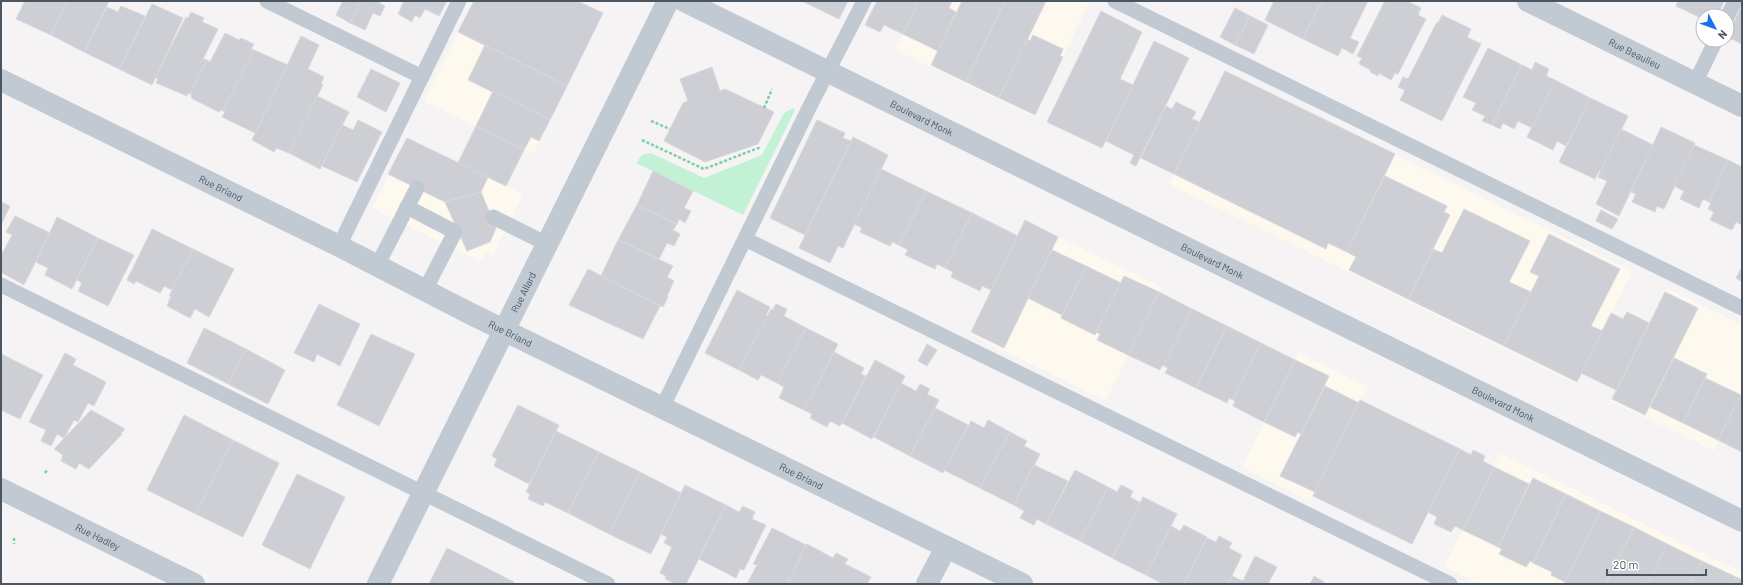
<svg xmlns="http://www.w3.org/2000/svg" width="1743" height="585" viewBox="0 0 1743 585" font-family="Barlow,sans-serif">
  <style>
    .commercial { fill: #fdf9ef }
    .green { fill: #c3f1d5 }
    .building { fill: #cdcfd5; stroke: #d7d9de }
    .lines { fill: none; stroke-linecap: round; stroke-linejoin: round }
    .path { stroke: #7ad0a6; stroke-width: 2.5; stroke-dasharray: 3 2; stroke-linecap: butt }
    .service { stroke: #c1cad2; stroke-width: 15 }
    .minor { stroke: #c1cad2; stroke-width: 22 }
    .tertiary { stroke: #c1cad2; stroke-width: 22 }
    .labels { text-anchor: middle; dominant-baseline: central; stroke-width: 3; stroke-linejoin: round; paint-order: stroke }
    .street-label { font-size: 10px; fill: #4a5661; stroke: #fff }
  </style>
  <rect width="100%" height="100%" fill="#f5f3f3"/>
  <g class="commercial">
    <polygon points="474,1 577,1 603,13 533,154 424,101"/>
    <polygon points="919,1 1085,1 1089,3 1034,117 896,50"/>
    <polygon points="1225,71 1632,271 1576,384 1169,184"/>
    <polygon points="407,138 523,194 493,256 486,253 481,262 372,208"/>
    <polygon points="1025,221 1162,287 1106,401 969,334"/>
    <polygon points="1667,288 1742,325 1742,393 1714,451 1611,401"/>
    <polygon points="1299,353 1367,387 1310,501 1242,467"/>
    <polygon points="1500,453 1742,572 1742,584 1480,584 1444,567"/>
  </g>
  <polygon class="green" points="793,108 795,110 743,215 636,163 642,155 651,153 704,178 762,155 784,113"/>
  <g class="building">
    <polygon points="25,1 68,1 51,35 16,19"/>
    <polygon points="68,1 109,1 84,52 51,35"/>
    <polygon points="343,1 361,1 350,23 336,15"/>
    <polygon points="361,1 380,1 379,3 385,6 380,16 373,13 365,30 350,23"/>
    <polygon points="404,1 447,1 439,16 425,9 420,18 415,15 412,22 398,14"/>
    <polygon points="474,1 577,1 603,13 567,86 458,32"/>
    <polygon points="802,1 848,1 839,19"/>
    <polygon points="877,1 919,1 903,34 884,25 880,32 865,25"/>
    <polygon points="919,1 952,1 949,8 956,12 938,51 903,34"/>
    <polygon points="962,1 1005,1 966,82 931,65"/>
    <polygon points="1005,1 1046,1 999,98 966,82"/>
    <polygon points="1274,1 1322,1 1303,39 1265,20"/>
    <polygon points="1322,1 1368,1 1350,38 1359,42 1353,54 1342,48 1338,56 1303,39"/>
    <polygon points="1385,1 1407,1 1421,8 1418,15 1426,19 1398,74 1395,73 1391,80 1379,73 1378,76 1370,72 1371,70 1359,64 1362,58 1357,56"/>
    <polygon points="1678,1 1724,1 1717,16 1703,16 1703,19 1676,6"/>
    <polygon points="152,4 183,18 152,85 119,69"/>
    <polygon points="1742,5 1742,44 1727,37"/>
    <polygon points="121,6 145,16 119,69 84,52 107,7 118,12"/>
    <polygon points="1235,8 1250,16 1235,45 1220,37"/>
    <polygon points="1101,11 1142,32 1120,79 1133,85 1102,148 1047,122"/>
    <polygon points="191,12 204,18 202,22 218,29 203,59 207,60 190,94 188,93 187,96 156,83 158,79 155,78 186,17 188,18"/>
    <polygon points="1442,15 1471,29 1467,37 1481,44 1442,121 1400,100 1405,90 1398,87 1403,77 1408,79 1437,22 1438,23"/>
    <polygon points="1250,16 1268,25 1254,54 1235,45"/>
    <polygon points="225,33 239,40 241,38 254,44 251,49 254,50 223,111 221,110 219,112 191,98 192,95 190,94 207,60 210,62"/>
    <polygon points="1033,35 1063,49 1060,56 1063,57 1035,115 999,98 1027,39 1030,41"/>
    <polygon points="301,36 319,45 308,69 324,77 321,84 323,85 289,153 276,148 274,152 252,140"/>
    <polygon points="1154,41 1189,58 1136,166 1130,163 1134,155 1106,141"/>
    <polygon points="485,45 567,86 550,120 468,80"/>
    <polygon points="1488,48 1522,65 1492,125 1482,121 1485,116 1472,110 1476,103 1463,97"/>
    <polygon points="254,50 288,65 255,133 222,117 225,112 223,111"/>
    <polygon points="1535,62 1549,69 1546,76 1555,80 1532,128 1518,121 1514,129 1503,123 1500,129 1492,125 1522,65 1532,70"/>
    <polygon points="712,67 720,91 725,89 774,112 758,144 705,162 664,141 683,103 688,101 680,79"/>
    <polygon points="371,69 400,83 386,112 357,97"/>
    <polygon points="1225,71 1395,154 1347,252 1328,243 1326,249 1174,174"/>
    <polygon points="1555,80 1590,98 1566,146 1557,141 1553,150 1527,137"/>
    <polygon points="493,91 550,120 539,141 531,137 524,150 476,126"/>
    <polygon points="317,96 349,112 320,169 289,153"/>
    <polygon points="1590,98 1628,116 1601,172 1599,171 1595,179 1559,162"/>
    <polygon points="1176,102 1196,112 1192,119 1200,122 1174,174 1141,158 1166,106 1172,109"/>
    <polygon points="358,120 382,132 357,182 322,166 342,125 353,130"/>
    <polygon points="817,120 845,133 843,138 851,141 805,235 770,218"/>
    <polygon points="476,126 524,150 506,186 458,163"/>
    <polygon points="1661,127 1695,143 1664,209 1657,206 1655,212 1632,202 1636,194 1631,192"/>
    <polygon points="1621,129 1653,145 1619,216 1596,204 1607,181 1598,177"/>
    <polygon points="853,137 888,155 843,248 838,246 830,263 799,248"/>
    <polygon points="407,138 488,177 481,192 445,202 388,174"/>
    <polygon points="1694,145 1728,160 1709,202 1703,199 1699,208 1680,199 1684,191 1674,186"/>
    <polygon points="1728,160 1742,167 1742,225 1736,222 1732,230 1710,220 1714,212 1708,209 1711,203 1709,202"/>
    <polygon points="881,169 926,191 899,245 892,242 890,246 860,232 862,228 854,224"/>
    <polygon points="653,171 693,191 684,208 691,211 685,223 679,219 677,224 637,205"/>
    <polygon points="1385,176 1447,206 1444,212 1450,215 1408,299 1349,270 1356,257 1347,252"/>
    <polygon points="926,191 972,213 945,268 937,264 935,269 905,255 908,250 899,245"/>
    <polygon points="481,192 496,228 490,242 467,251 445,202"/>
    <polygon points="1,202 10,206 1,225"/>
    <polygon points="637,205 677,224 673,230 680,234 674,246 667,243 659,259 618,240"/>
    <polygon points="1464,209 1530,241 1509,282 1531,292 1504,346 1408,299 1433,249 1442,253"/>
    <polygon points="1601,210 1618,219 1612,229 1596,221"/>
    <polygon points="972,213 1018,236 991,290 982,286 980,291 951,277 953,272 945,268"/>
    <polygon points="15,216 50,233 24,285 1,272 1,256 12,235 6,232"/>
    <polygon points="57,217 98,238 72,289 45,275 48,268 36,262"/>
    <polygon points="1025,220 1058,237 1004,348 971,332"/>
    <polygon points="152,229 193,249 172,290 164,286 160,293 136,281 134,284 127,280"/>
    <polygon points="1549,234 1620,269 1591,326 1603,331 1577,382 1504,346 1539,276 1530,272"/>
    <polygon points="98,238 134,255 108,306 78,291 82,283 77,280"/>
    <polygon points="618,240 673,266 667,277 674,281 667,296 668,297 663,307 601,276"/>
    <polygon points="193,249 234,269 209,317 195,309 190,318 167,306 171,296 169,296"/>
    <polygon points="1052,250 1086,266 1062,315 1028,298"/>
    <polygon points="1086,266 1121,283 1095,335 1061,318"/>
    <polygon points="1742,267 1742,282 1736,278"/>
    <polygon points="588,269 660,306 643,339 569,305"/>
    <polygon points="1124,276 1159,292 1128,355 1097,340 1100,334 1096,332"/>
    <polygon points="737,290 770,307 766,315 768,316 739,370 705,353"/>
    <polygon points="1159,292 1192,309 1164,366 1162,365 1160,370 1128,355"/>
    <polygon points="1665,292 1698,308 1645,415 1612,399"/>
    <polygon points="319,304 360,324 340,366 317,354 314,362 294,353"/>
    <polygon points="776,304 787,309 784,316 806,328 777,383 761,375 758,380 739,370 771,309 773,310"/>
    <polygon points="1192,309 1227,326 1196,388 1165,373 1168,368 1164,366"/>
    <polygon points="1627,312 1649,323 1616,390 1581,373 1611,313 1623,319"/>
    <polygon points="1227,326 1261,343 1233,400 1229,398 1227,403 1196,388"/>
    <polygon points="204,328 246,349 228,384 187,363"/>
    <polygon points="806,328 838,344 804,410 779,398 784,387 777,383"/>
    <polygon points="371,334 415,354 379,426 337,405"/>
    <polygon points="1261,343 1295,360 1264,422 1233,406 1235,401 1233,400"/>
    <polygon points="927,344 937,350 927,366 918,361"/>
    <polygon points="246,349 285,370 268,404 228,384"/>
    <polygon points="834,352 864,368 861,374 866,376 840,426 830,421 827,427 810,418 812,414 804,410"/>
    <polygon points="65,353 76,359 73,365 106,382 94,406 88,403 78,422 74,420 64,438 57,434 51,446 41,441 46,430 29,422"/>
    <polygon points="1,354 43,375 20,419 1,410"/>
    <polygon points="1674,358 1707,374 1683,423 1650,407"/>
    <polygon points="875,360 905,376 872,439 842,423"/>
    <polygon points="1295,360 1329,376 1301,434 1298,432 1295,437 1264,422"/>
    <polygon points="1705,378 1741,395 1718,440 1683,423"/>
    <polygon points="901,383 916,391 920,384 930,389 927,394 939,400 910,456 874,437"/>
    <polygon points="1325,386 1359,403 1315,492 1280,476"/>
    <polygon points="1742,393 1742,452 1718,440"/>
    <polygon points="1360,400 1460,449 1412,544 1313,496"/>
    <polygon points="518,405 559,425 529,484 494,466 497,459 492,456"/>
    <polygon points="935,408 968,425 943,473 910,456"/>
    <polygon points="91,410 125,429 121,433 122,434 89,469 79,463 76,469 61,461 63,455 54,449"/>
    <polygon points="184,415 233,440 196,514 147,490"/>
    <polygon points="988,420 1010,432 980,488 944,470 971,421 984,428"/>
    <polygon points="556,431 599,452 568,513 545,502 543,506 528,499 530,494 526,492"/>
    <polygon points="1010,432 1027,441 1024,446 1040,454 1014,505 980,488"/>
    <polygon points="233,440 279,463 243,537 196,514"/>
    <polygon points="1460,449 1471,455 1473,450 1485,456 1483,461 1494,467 1463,530 1455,526 1451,532 1434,524 1437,517 1428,512"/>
    <polygon points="599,452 640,472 609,534 568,513"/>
    <polygon points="1034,465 1068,481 1046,524 1037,519 1034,525 1020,518 1024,511 1014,505"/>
    <polygon points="1494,467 1529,484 1498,547 1463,530"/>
    <polygon points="1075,470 1108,487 1080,541 1046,524"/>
    <polygon points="640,472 681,493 651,554 609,534"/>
    <polygon points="297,474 345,497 310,569 262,545"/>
    <polygon points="1533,478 1566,494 1533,563 1530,561 1526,567 1499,554 1502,549 1498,547"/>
    <polygon points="685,485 726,505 686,584 675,584 665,579 666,576 660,573 672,547 664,543 667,537 661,534"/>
    <polygon points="1121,485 1133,491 1130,497 1141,503 1112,558 1080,541 1108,487 1117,492"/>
    <polygon points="1566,494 1600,511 1565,582 1551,575 1552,572 1533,563"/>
    <polygon points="1143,497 1177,514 1146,575 1112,558"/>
    <polygon points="726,505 739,512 743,506 755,512 752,519 766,525 744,570 740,569 736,578 699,559"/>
    <polygon points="1600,511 1634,527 1606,584 1564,584"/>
    <polygon points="1184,525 1207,537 1184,584 1163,584 1146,575 1171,526 1180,531"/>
    <polygon points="1634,527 1667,544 1647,584 1606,584"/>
    <polygon points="772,528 806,545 787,584 747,584 757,565 753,564"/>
    <polygon points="1219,536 1232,543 1229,548 1242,555 1228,584 1184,584 1207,538 1216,542"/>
    <polygon points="807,544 833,558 836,553 848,559 845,564 871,577 867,584 787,584"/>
    <polygon points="1667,544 1702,561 1691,584 1647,584"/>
    <polygon points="447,548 514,582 513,584 429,584"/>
    <polygon points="1255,556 1277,567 1268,584 1228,584 1232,576 1243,581"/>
    <polygon points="1702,561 1736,577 1733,584 1691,584"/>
    <polygon points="1314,576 1324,582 1323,584 1310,584"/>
    <polygon points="1736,577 1742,580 1742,584 1733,584"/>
  </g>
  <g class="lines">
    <g class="path">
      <polyline points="764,108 772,89"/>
      <polyline points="651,121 670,129"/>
      <polyline points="642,140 704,169 761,147"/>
      <polyline points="45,473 48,469"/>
      <polyline points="14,538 14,544"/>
    </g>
    <g class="service">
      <polyline points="267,1 422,77"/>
      <polyline points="1115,1 1742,308"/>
      <polyline points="1727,17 1735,1"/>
      <polyline points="1695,83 1716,40"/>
      <polyline points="407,207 455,232 425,290"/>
      <polyline points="493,217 547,244"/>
      <polyline points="745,239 1450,584"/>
      <polyline points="339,246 459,1"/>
      <polyline points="377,266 417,188"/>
      <polyline points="1,285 608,584"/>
      <polyline points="662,408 809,108 864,1"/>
    </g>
    <g class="minor">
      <path id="s1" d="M1528 1 1742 106"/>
      <path id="s2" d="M1 80 339 246 471 314 1022 584"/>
      <path id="s3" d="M1 489 194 584"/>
      <polyline points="927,584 946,547"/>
    </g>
    <g class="tertiary">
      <path id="s4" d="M684 1 1742 521"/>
      <path id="s5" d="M378 584 668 1"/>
    </g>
  </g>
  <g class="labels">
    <g class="street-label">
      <text stroke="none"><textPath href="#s1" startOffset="119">Rue Beaulieu</textPath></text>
      <text stroke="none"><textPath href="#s4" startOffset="265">Boulevard Monk</textPath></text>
      <text stroke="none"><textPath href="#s2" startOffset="245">Rue Briand</textPath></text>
      <text stroke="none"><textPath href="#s4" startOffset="589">Boulevard Monk</textPath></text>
      <text stroke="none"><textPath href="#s5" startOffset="326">Rue Allard</textPath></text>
      <text stroke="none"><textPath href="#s2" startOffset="569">Rue Briand</textPath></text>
      <text stroke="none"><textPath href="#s4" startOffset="913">Boulevard Monk</textPath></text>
      <text stroke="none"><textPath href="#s2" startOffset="893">Rue Briand</textPath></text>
      <text stroke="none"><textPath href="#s3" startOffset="108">Rue Hadley</textPath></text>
    </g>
  </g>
  <rect width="1743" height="585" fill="none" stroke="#4a5661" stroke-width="4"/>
  <g transform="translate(1715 28) rotate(131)"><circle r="19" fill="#ffffff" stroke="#b7bbc0"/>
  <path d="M0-3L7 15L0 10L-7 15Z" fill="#1a73e8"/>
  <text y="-6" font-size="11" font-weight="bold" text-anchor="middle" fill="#4a5661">N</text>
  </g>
  <path d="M1607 569v6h99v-6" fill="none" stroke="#4a5661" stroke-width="2"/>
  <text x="1613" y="569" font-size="12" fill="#4a5661" stroke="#ffffff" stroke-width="3" paint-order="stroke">20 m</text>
</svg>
